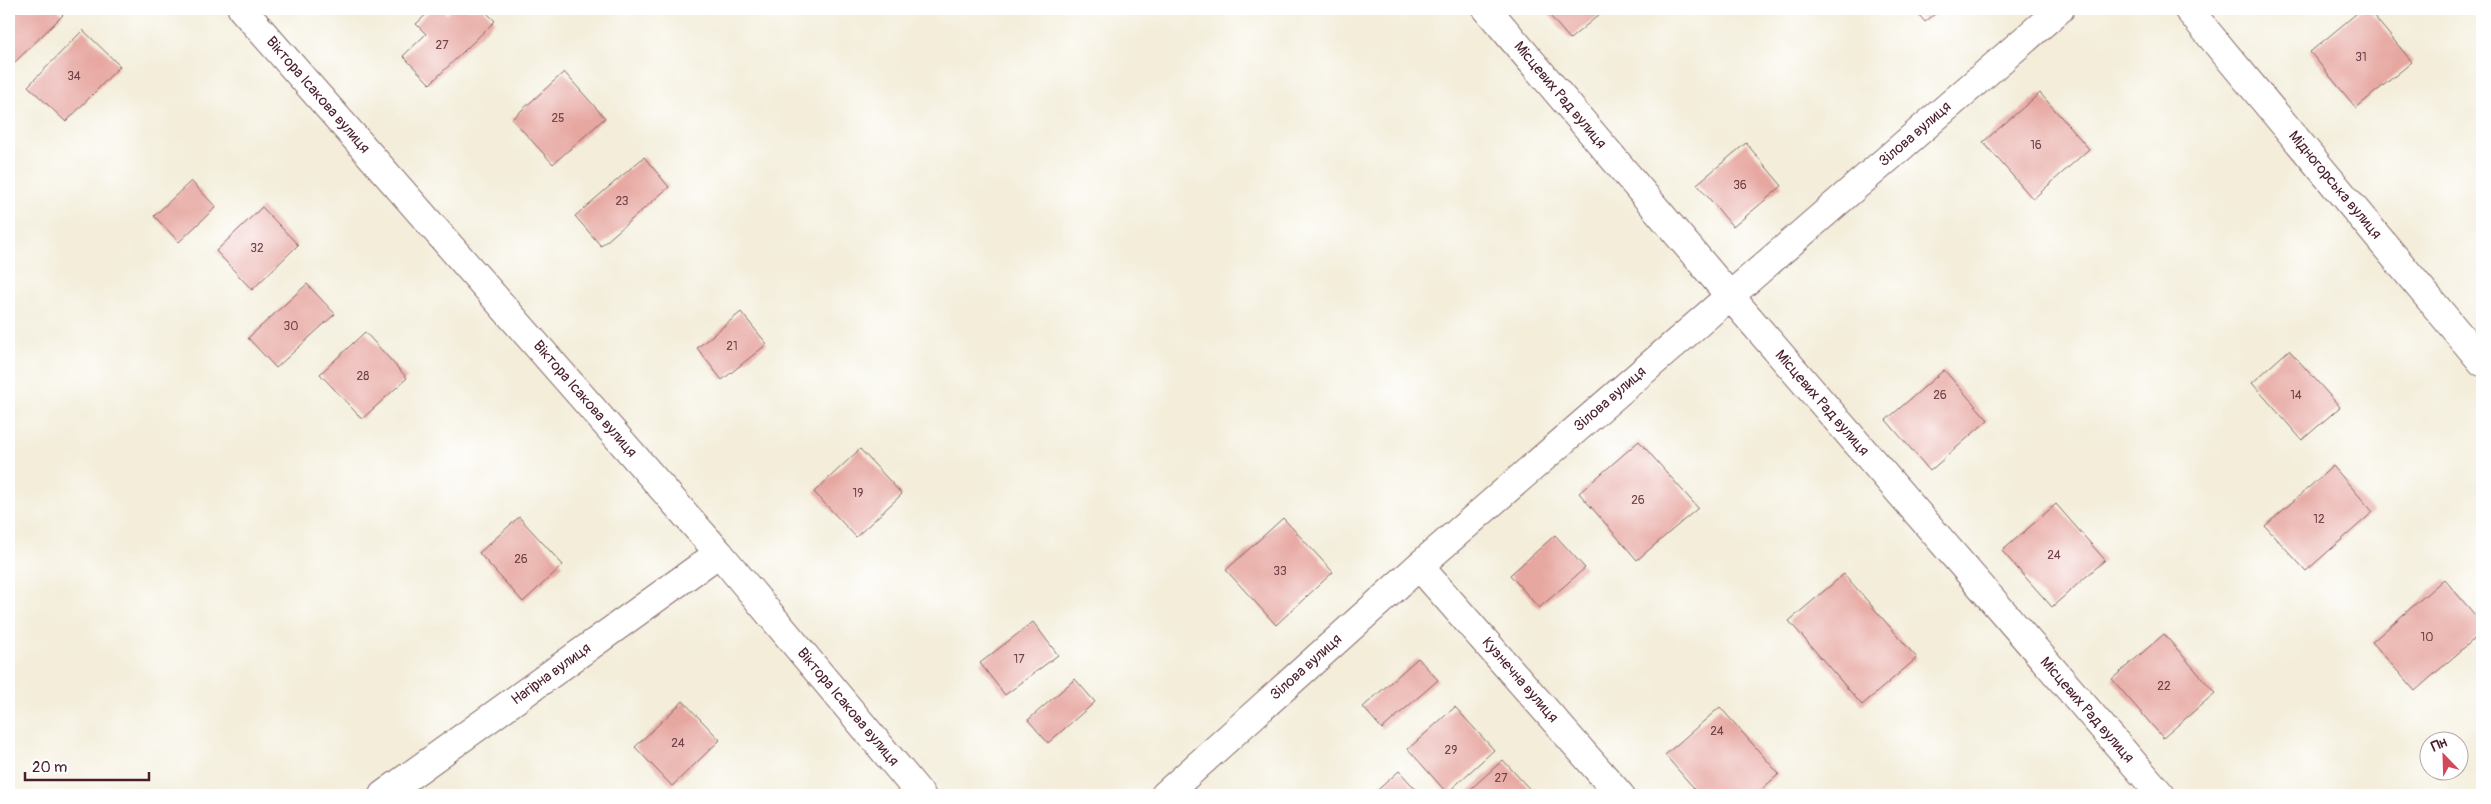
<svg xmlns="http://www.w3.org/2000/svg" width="2491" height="804" viewBox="0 0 2491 804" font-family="Pangolin,sans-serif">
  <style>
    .building { fill: #e7a7a1 }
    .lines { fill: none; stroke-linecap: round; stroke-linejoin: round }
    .street-casing { stroke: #856768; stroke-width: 30 }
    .street { stroke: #fff; stroke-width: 28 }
    .labels { text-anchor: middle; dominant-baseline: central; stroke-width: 5; stroke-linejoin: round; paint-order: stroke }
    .number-label { font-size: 12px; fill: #714148 }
    .street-label { font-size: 15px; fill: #4a1f2b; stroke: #fff }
  </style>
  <rect width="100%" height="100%" fill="#fff"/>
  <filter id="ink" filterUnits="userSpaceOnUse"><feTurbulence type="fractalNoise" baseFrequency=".02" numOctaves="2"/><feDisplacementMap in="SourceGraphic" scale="10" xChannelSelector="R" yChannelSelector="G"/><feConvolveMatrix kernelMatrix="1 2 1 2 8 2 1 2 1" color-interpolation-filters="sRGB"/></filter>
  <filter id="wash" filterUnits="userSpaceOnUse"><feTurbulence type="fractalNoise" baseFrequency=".0096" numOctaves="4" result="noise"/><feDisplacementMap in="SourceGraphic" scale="20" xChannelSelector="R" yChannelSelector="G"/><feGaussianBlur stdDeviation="1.12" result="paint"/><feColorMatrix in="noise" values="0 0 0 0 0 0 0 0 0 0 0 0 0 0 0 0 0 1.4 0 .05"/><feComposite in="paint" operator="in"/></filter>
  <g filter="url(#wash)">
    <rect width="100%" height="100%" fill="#f3edd9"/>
    <g id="blocks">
      <g class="building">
        <polygon points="9,9 57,9 63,15 9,68"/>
        <polygon points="432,9 442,9 447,14 453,9 483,9 495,21 430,84 403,56 426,34 416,24"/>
        <polygon points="1544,9 1606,9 1570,39"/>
        <polygon points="1914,9 1941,9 1925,22"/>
        <polygon points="2362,9 2368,9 2412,62 2356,108 2310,52"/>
        <polygon points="83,30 120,66 66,122 28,86"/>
        <polygon points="564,72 605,118 553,164 512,119"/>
        <polygon points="2040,93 2089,149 2033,199 1983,142"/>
        <polygon points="1746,143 1782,186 1733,227 1697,184"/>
        <polygon points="644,157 669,187 601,246 575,216"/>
        <polygon points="191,181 216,207 179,242 154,216"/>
        <polygon points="262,207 298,245 252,290 216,251"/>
        <polygon points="307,284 335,314 276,368 248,338"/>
        <polygon points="741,312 767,344 722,380 697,348"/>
        <polygon points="365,332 407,378 362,419 320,374"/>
        <polygon points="2289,350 2340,407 2302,440 2252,383"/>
        <polygon points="1944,370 1988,420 1930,471 1886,420"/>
        <polygon points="1639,441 1698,508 1637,560 1579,493"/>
        <polygon points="860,449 902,494 856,537 814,492"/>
        <polygon points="2333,466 2373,512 2306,571 2265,526"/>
        <polygon points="2056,504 2105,560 2052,607 2002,551"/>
        <polygon points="519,517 563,565 523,602 479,553"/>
        <polygon points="1283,518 1333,572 1276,625 1226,570"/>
        <polygon points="1555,535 1585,568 1539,608 1510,575"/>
        <polygon points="1844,574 1917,658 1862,705 1789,621"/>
        <polygon points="2444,579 2482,623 2482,632 2415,691 2372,642"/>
        <polygon points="1033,622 1058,655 1005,695 980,663"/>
        <polygon points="2164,634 2215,693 2163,738 2112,679"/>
        <polygon points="1418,658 1438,680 1382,729 1363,707"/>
        <polygon points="1075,679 1095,702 1048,743 1028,720"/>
        <polygon points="683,701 720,740 672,786 635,747"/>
        <polygon points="1455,707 1494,750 1447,793 1408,749"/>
        <polygon points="1720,707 1779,774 1755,795 1700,795 1665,755"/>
        <polygon points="1503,760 1535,795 1464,795"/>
        <polygon points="1399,771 1421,795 1372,795"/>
      </g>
    </g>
  </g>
  <g filter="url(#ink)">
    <use href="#blocks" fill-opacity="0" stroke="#856768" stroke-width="1"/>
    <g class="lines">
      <defs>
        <g id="street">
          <polyline points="242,9 719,553 921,795"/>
          <polyline points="1487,9 1729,295 2161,795"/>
          <polyline points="2188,9 2482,362"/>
          <polyline points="1419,566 1620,795"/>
          <polyline points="383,795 719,553"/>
          <polyline points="1165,795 1419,566 2060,9"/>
        </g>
      </defs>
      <use href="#street" class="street-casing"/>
      <use href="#street" class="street"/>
    </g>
  </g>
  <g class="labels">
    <g class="number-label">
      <text x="442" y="45">27</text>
      <text x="2361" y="57">31</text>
      <text x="74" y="76">34</text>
      <text x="558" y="118">25</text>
      <text x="2036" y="145">16</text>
      <text x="1740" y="185">36</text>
      <text x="622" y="201">23</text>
      <text x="257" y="248">32</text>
      <text x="291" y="326">30</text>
      <text x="732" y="346">21</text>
      <text x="363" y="376">28</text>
      <text x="1940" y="395">26</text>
      <text x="2296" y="395">14</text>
      <text x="858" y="493">19</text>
      <text x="1638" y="500">26</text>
      <text x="2319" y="519">12</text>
      <text x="2054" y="555">24</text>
      <text x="521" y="559">26</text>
      <text x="1280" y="571">33</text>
      <text x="2427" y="637">10</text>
      <text x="1019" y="659">17</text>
      <text x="2164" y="686">22</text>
      <text x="1717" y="731">24</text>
      <text x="678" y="743">24</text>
      <text x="1451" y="750">29</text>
      <text x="1501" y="778">27</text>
    </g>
    <g class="street-label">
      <text transform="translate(318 95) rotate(49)">Віктора Ісакова вулиця</text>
      <text transform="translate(1560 95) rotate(50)">Місцевих Рад вулиця</text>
      <text transform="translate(1915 134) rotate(-41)">Зілова вулиця</text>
      <text transform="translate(2335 185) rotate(50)">Мідногорська вулиця</text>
      <text transform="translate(585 399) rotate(49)">Віктора Ісакова вулиця</text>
      <text transform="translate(1610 399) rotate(-41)">Зілова вулиця</text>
      <text transform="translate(1822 403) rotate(49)">Місцевих Рад вулиця</text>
      <text transform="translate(1306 667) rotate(-42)">Зілова вулиця</text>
      <text transform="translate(551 674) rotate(-36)">Нагірна вулиця</text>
      <text transform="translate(1520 680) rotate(49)">Кузнечна вулиця</text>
      <text transform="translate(848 707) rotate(50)">Віктора Ісакова вулиця</text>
      <text transform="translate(2087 710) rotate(49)">Місцевих Рад вулиця</text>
    </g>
  </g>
  <rect width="2491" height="804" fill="none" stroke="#fff" stroke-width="30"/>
  <g transform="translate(2444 756) rotate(337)"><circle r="24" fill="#ffffff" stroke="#b7a5aa"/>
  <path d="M0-4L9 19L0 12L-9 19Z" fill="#d1495b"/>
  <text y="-8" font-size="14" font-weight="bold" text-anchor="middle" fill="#4a1f2b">Пн</text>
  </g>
  <path d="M25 772v8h124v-8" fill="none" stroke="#4a1f2b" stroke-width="2.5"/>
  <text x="32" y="772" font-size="15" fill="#4a1f2b" stroke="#ffffff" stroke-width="4" paint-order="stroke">20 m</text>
</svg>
